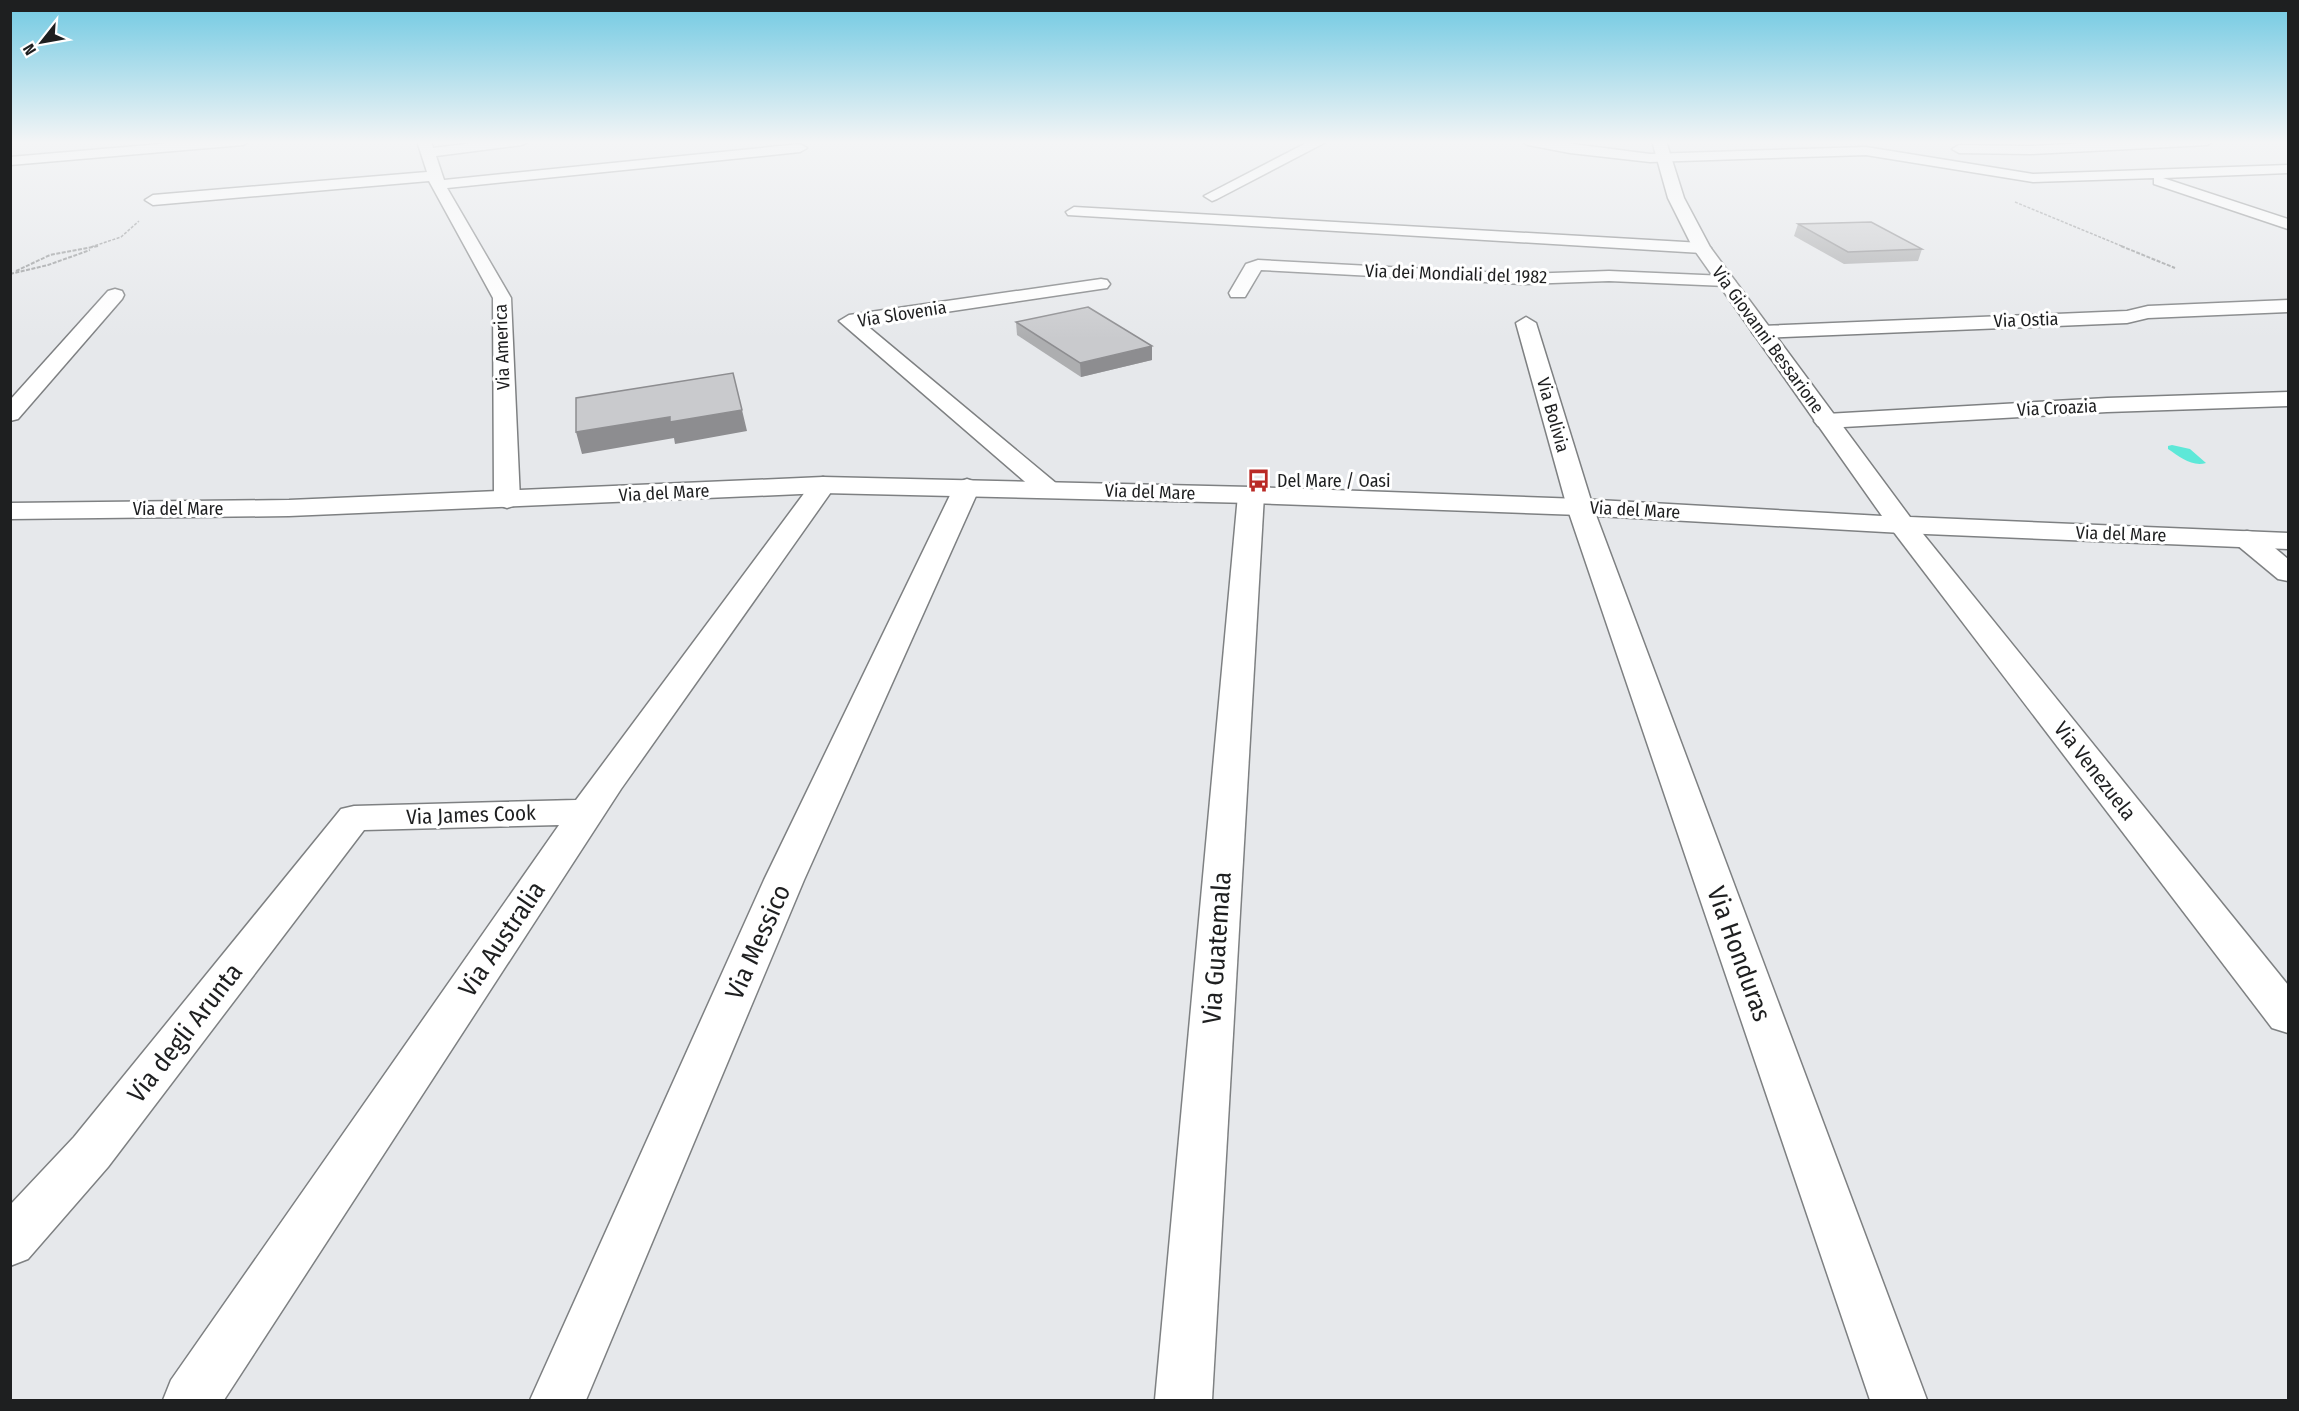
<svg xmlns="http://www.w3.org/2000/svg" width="2299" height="1411" viewBox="0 0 2299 1411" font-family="'Fira Sans Condensed',sans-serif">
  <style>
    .water { fill: #5de8d8 }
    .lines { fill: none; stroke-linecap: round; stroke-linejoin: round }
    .minor-casing { stroke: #7e8082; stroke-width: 3 }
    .tertiary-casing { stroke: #7e8082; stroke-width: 3 }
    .path-far1 { stroke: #939597; stroke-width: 1.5; stroke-dasharray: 3 1.5; stroke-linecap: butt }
    .path { stroke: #939597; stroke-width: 2; stroke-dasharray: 4 1.5; stroke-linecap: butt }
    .minor { fill: #fff; fill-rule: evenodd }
    .tertiary { fill: #fff; fill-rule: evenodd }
    .wall { fill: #adaeb0 }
    .shaded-wall { fill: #8d8d90 }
    .building { fill: #c9cacd; stroke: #8d8d90; stroke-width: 1.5 }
    .labels { text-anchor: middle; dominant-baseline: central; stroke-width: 6; stroke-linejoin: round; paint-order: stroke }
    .far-street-label { font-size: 18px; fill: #1e1f20; stroke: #fff }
    .far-poi-label { font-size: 18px; fill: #1e1f20; stroke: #fff; text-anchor: start }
    .street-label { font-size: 21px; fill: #1e1f20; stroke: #fff }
    .near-street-label { font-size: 26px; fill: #1e1f20; stroke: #fff }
  </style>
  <rect width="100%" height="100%" fill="#e6e8eb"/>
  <path class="water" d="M2172 445 2190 449 2206 463C2192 467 2180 457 2168 449V446Z"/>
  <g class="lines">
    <defs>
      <g id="minor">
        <polygon points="195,141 250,141 243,145 10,165 10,157"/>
        <polygon points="417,141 431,141 433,148 489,141 529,141 522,145 436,156 444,180 800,144 807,148 800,152 447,188 511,298 520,500 516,505 507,508 498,505 494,500 493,298 429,181 153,205 145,200 153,195 427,172"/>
        <polygon points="1310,141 1328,141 1217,199 1212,201 1204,196"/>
        <polygon points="1521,141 1550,141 1650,154 1866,147 2033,174 2288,165 2288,173 2163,178 2288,219 2288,229 2154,184 2154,178 2033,182 1866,155 1650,162 1570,153 1528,145"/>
        <polygon points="2126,141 2214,141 2207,145 2030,154 1959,153 1952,149 1959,145 2030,146"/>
        <polygon points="1074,207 1702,243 1711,248 1702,253 1068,215 1066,212"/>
        <polygon points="1258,260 1523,274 1609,271 1726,276 1735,281 1726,286 1609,281 1523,284 1261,270 1245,297 1231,297 1229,293 1246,264"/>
        <polygon points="1101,279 1107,280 1110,284 1107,288 865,324 1057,484 1061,489 1057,494 1048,497 1039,494 839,321 849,315"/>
        <polygon points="115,289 122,291 124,295 122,299 18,419 10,421 10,400 108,291"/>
        <polygon points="2288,300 2288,312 2148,318 2127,323 1762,338 1755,336 1752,332 1755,328 1762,326 2127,311 2148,306"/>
        <polygon points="1526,317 1536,323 1593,507 1927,1400 1870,1400 1567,507 1516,323"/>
        <polygon points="2288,392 2288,406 2107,412 1826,428 1818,426 1814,421 1818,416 1826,414 2107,398"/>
        <polygon points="823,477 832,480 836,485 621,789 224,1400 163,1400 171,1380 559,825 364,830 108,1167 28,1259 10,1266 10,1205 74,1137 341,809 354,806 576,800 814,480"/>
        <polygon points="967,479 976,482 980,487 804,880 586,1400 530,1400 764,880 954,487 958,482"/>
        <polygon points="1251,487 1260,490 1264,495 1212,1400 1155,1400 1238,495 1242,490"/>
        <polygon points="1902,517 1911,519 2288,985 2288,1033 2272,1028 1893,531 1889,525 1893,519"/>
        <polygon points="2247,531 2257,533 2288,559 2288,581 2278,579 2237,545 2233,539 2237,533"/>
      </g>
      <polygon id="tertiary" points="1652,141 1666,141 1684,198 1710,247 1910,517 2288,533 2288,549 1902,533 1580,515 1251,503 823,493 289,516 10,519 10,503 289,500 823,477 1251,487 1580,499 1882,516 1693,248 1668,198"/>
    </defs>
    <use href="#minor" class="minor-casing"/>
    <use href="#tertiary" class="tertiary-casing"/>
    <g class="path-far1">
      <polyline points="2015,202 2124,247"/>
      <polyline points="91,247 121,237 139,221"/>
    </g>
    <g class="path">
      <polyline points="2121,246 2175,268"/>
      <polyline points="16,271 50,255 98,246"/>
      <polyline points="10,274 48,265 90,250"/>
    </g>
    <use href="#minor" class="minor"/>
    <use href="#tertiary" class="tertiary"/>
  </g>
  <g class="wall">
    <polygon points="1798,224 1922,249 1918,261 1844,264 1794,236"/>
    <polygon points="1016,322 1152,346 1152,360 1081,377 1017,335"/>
  </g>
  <g class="shaded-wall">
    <polygon points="1152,346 1152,360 1081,377 1080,363"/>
    <polygon points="742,410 747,431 675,444 674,438 582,454 576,432 670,417"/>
  </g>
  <g class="building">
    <polygon points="1871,222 1922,249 1848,252 1798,224"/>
    <polygon points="1088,307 1152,346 1080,363 1016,322"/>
    <polygon points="733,373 742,410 670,422 670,417 576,432 576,398"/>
  </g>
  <linearGradient id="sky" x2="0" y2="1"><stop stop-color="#70c9e2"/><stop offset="0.42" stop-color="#f4f5f6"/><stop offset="1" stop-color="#f4f5f6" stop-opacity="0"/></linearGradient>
  <rect width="2299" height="339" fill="url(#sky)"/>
  <defs>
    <symbol id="bus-bare" viewBox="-9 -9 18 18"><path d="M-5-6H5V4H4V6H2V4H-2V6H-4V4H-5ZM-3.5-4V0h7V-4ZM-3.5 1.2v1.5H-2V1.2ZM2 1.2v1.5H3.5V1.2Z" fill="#b92a26" stroke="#fff" stroke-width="2.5" paint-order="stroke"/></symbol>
  </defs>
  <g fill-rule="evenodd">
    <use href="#bus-bare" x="1242" y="464" width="33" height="33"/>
  </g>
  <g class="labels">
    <g class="far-street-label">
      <text transform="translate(1456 274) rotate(2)">Via dei Mondiali del 1982</text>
      <text transform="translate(902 314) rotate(-9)">Via Slovenia</text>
      <text transform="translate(2026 320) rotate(-2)">Via Ostia</text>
      <text transform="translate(1768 340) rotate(54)">Via Giovanni Bessarione</text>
      <text transform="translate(502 347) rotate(-92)">Via America</text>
      <text transform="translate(2057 408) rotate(-3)">Via Croazia</text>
      <text transform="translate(1553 415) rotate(74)">Via Bolivia</text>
      <text transform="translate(1150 492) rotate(2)">Via del Mare</text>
      <text transform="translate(664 493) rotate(-3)">Via del Mare</text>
      <text x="178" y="509">Via del Mare</text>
      <text transform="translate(1635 510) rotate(3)">Via del Mare</text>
      <text transform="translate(2121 534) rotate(2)">Via del Mare</text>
    </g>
    <g class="far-poi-label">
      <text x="1277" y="481">Del Mare / Oasi</text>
    </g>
    <g class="street-label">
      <text transform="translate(2095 771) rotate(52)">Via Venezuela</text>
      <text transform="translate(471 815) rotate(-2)">Via James Cook</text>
    </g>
    <g class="near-street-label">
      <text transform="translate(502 939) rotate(-56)">Via Australia</text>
      <text transform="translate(758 942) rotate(-66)">Via Messico</text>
      <text transform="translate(1217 948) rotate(-86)">Via Guatemala</text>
      <text transform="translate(1739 954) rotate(70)">Via Honduras</text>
      <text transform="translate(185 1033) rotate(-52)">Via degli Arunta</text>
    </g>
  </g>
  <rect width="2299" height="1411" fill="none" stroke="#1e1f20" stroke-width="24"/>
  <g transform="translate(42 42) rotate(239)" stroke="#ffffff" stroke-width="4.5" paint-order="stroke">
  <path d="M0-4.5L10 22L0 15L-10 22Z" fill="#1e1f20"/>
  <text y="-9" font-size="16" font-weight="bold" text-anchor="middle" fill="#1e1f20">N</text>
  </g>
</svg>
